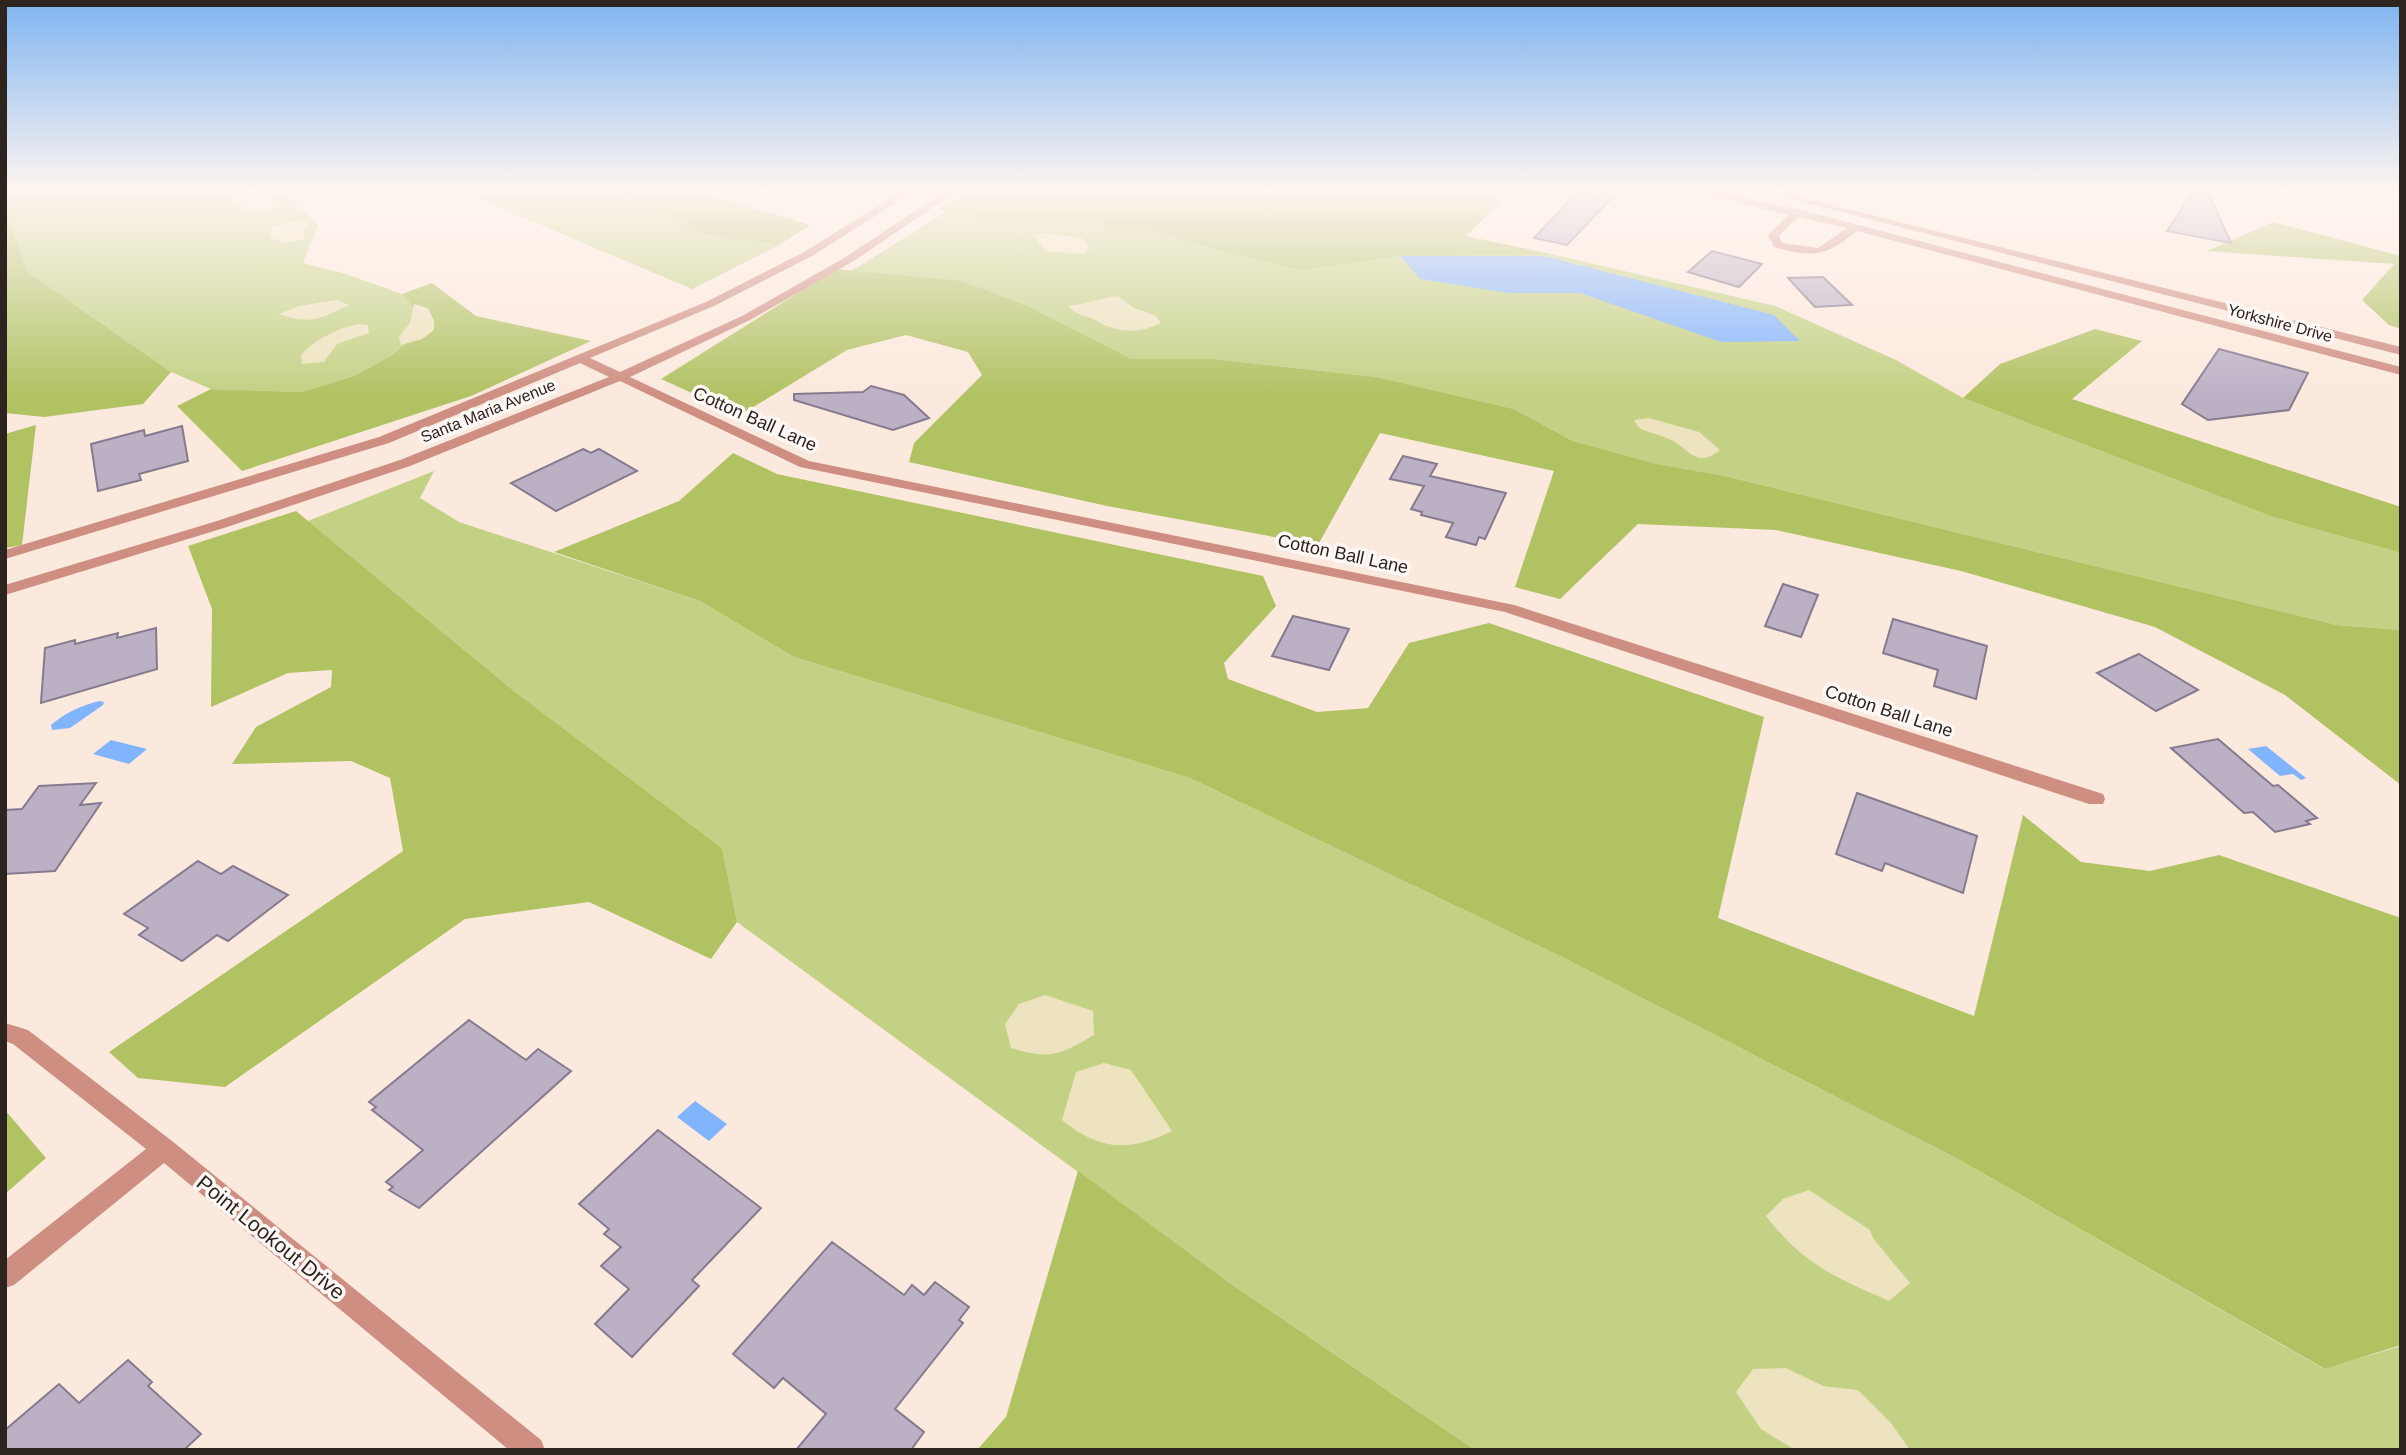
<svg xmlns="http://www.w3.org/2000/svg" width="2406" height="1455" viewBox="0 0 2406 1455" font-family="Arial,sans-serif">
  <style>
    .green { fill: #c2d183 }
    .forest { fill: #b1c263 }
    .sand { fill: #ede3be }
    .water { fill: #81b4ff }
    .building { fill: #bcb0c5; stroke: #857a8e; stroke-width: 2 }
    .lines { fill: none; stroke-linecap: round; stroke-linejoin: round }
    .minor { fill: #cf8e82; fill-rule: evenodd }
    .labels { text-anchor: middle; dominant-baseline: central; stroke-width: 7; stroke-linejoin: round; paint-order: stroke }
    .far-street-label { font-size: 16px; fill: #2d241f; stroke: #fef9f6 }
    .street-label { font-size: 18px; fill: #2d241f; stroke: #fef9f6 }
    .near-street-label { font-size: 21px; fill: #2d241f; stroke: #fef9f6 }
  </style>
  <rect width="100%" height="100%" fill="#fce9dd"/>
  <g class="green">
    <polygon points="7,192 285,192 318,225 303,263 346,274 402,294 429,325 392,355 354,376 303,392 211,389 171,372 28,272 5,209"/>
    <polygon points="463,192 622,192 702,234 779,245 692,289"/>
    <polygon points="964,201 1551,254 1775,306 1896,360 1963,398 2273,517 2401,553 2401,630 2337,625 1725,476 1633,461 1573,441 1514,409 1377,377 1214,359 1102,359 835,281"/>
    <polygon points="434,471 420,498 459,522 700,601 794,657 1190,778 1562,957 1956,1158 2324,1369 2401,1346 2401,1450 1475,1450 1231,1284 737,922 722,848 514,691 308,521"/>
  </g>
  <g class="forest">
    <polygon points="622,192 698,192 810,225 779,245 702,234"/>
    <path d="M967 192H1366C1404 210 1471 172 1500 203L1466 236 1551 254 1400 256 1300 270 1224 252 1152 230H1118L1083 218H984L938 210Z"/>
    <polygon points="5,209 28,272 171,372 143,404 44,417 5,413"/>
    <polygon points="2273,222 2401,256 2401,329 2389,325 2362,300 2394,264 2207,251"/>
    <polygon points="836,269 961,281 1027,306 1131,359 1214,359 1377,377 1514,409 1573,441 1655,464 1725,476 2337,625 2401,630 2401,785 2285,695 2155,627 1961,571 1776,530 1638,524 1560,599 1515,587 1554,471 1380,433 1318,545 1107,506 909,462 914,443 982,375 968,352 906,335 847,350 740,415 661,379"/>
    <polygon points="432,283 476,316 591,341 471,396 242,471 177,406 211,389 302,392 354,376 392,355 428,325 402,294"/>
    <polygon points="2095,329 2142,341 2072,399 2401,507 2401,553 2273,517 1963,398 2000,364"/>
    <polygon points="36,425 22,545 5,548 5,434"/>
    <polygon points="733,453 777,474 1263,576 1276,606 1224,663 1228,679 1317,712 1368,708 1409,643 1489,623 1764,717 1718,918 1974,1016 2023,815 2081,862 2150,871 2219,855 2401,918 2401,1345 2325,1369 1956,1158 1562,957 1190,778 794,657 700,601 554,552 679,501"/>
    <polygon points="296,511 514,691 722,848 737,922 711,959 589,902 465,919 225,1087 138,1078 109,1052 403,851 390,778 351,761 232,764 256,727 331,687 332,670 288,673 211,707 212,609 188,546"/>
    <polygon points="5,1110 46,1158 5,1194"/>
    <polygon points="1078,1171 1231,1284 1475,1450 977,1450 1006,1417"/>
  </g>
  <g class="sand">
    <path d="M249 192H274L272 199 277 202C267 218 243 214 234 200Z"/>
    <polygon points="298,220 309,225 303,232 305,239 285,243 269,237 272,227"/>
    <polygon points="1043,233 1082,238 1090,248 1084,254 1046,251 1032,235"/>
    <path d="M1118 296 1134 308 1156 316 1161 323C1139 334 1117 333 1097 321 1087 315 1077 316 1068 306 1086 304 1101 298 1118 296Z"/>
    <path d="M337 300 349 305C320 319 310 325 279 314L299 306Z"/>
    <polygon points="414,304 428,308 434,321 434,330 422,339 401,345 399,337 410,323"/>
    <path d="M360 324 368 325 369 333 337 344 324 362 302 364 301 355C315 339 340 327 360 324Z"/>
    <path d="M1649 418 1699 432 1720 450C1696 469 1691 450 1671 440 1661 435 1649 433 1639 428L1634 420Z"/>
    <path d="M1045 995 1093 1011 1094 1035C1060 1055 1050 1060 1011 1048L1005 1024 1019 1004Z"/>
    <path d="M1104 1063 1131 1070 1172 1131C1130 1152 1099 1151 1062 1120L1076 1072Z"/>
    <path d="M1809 1190 1870 1230 1873 1238 1910 1283 1889 1301C1833 1276 1804 1265 1766 1216L1783 1199Z"/>
    <polygon points="1786,1368 1823,1386 1858,1390 1891,1423 1910,1450 1795,1450 1761,1429 1736,1392 1753,1369"/>
  </g>
  <g class="water">
    <polygon points="1400,256 1544,256 1774,315 1800,341 1721,342 1580,293 1509,293 1420,279"/>
    <path d="M100 701 104 702 103 705 70 728 52 730 51 725C63 714 84 704 100 701Z"/>
    <polygon points="111,740 147,749 129,764 93,754"/>
    <polygon points="2266,746 2306,778 2301,780 2293,774 2280,776 2248,749"/>
    <polygon points="695,1101 727,1124 709,1141 677,1117"/>
  </g>
  <g class="building">
    <polygon points="1578,192 1612,198 1567,245 1534,238"/>
    <polygon points="2193,192 2208,192 2231,243 2167,231"/>
    <polygon points="1712,251 1762,264 1739,287 1688,272"/>
    <polygon points="1823,277 1852,305 1815,307 1788,278"/>
    <polygon points="2219,349 2308,373 2289,410 2208,420 2182,404"/>
    <polygon points="871,386 904,395 929,418 893,430 794,400 794,394 863,392"/>
    <polygon points="182,426 188,461 139,474 141,480 98,491 91,444 144,430 145,436"/>
    <polygon points="583,449 591,453 599,449 637,471 556,511 511,483"/>
    <polygon points="1403,456 1437,464 1430,476 1506,493 1485,539 1479,537 1476,545 1446,537 1453,523 1421,515 1422,512 1411,509 1424,486 1390,479"/>
    <polygon points="1783,584 1818,595 1801,637 1765,626"/>
    <polygon points="1293,616 1349,629 1329,670 1272,656"/>
    <polygon points="1893,619 1987,646 1976,699 1934,686 1938,670 1883,653"/>
    <polygon points="156,628 157,669 41,703 45,648 75,640 75,644 118,633 117,638"/>
    <polygon points="2139,654 2198,690 2156,711 2097,673"/>
    <polygon points="2218,739 2273,786 2278,785 2317,818 2306,821 2310,824 2275,832 2253,812 2244,813 2171,748"/>
    <polygon points="96,783 80,805 101,803 55,871 5,874 5,810 22,809 39,786"/>
    <polygon points="1857,793 1977,836 1963,893 1885,863 1882,871 1836,854"/>
    <polygon points="198,861 221,874 233,866 288,895 228,941 217,935 182,961 139,935 148,928 124,914"/>
    <polygon points="469,1020 526,1060 538,1049 571,1071 419,1208 389,1190 393,1187 386,1182 423,1150 372,1110 376,1107 369,1102"/>
    <polygon points="658,1130 761,1208 692,1280 699,1286 632,1357 595,1324 629,1289 601,1266 621,1247 604,1234 609,1229 579,1204"/>
    <polygon points="832,1242 904,1295 912,1285 924,1295 935,1282 969,1307 959,1320 963,1323 895,1409 924,1432 911,1450 796,1450 826,1414 783,1378 774,1388 733,1354"/>
    <polygon points="128,1360 152,1382 148,1386 201,1434 184,1450 5,1450 5,1430 59,1384 79,1403"/>
  </g>
  <g class="lines">
    <g class="minor">
      <polygon points="901,192 913,192 812,256 714,306 590,358 620,372 742,316 844,258 944,192 956,192 852,262 750,320 630,377 809,461 1514,605 2103,794 2105,799 2103,804 2089,804 1505,612 800,467 620,381 410,466 227,527 5,595 5,585 217,521 400,460 609,377 580,363 389,443 5,559 5,550 379,437 706,302 804,252"/>
      <polygon points="1500,192 1512,192 1507,195"/>
      <path d="M1698 192H1716L1801 210 2401 367V375L1857 231C1825 257 1813 258 1774 247L1768 235 1788 215ZM1798 217 1847 228 1818 248 1782 243 1779 236Z"/>
      <polygon points="1763,192 1780,192 2401,347 2401,355"/>
      <polygon points="2370,192 2391,192 2386,195"/>
      <polygon points="5,1023 28,1030 172,1141 541,1440 545,1450 509,1450 164,1163 14,1285 5,1288 5,1260 146,1149 13,1044 5,1041"/>
    </g>
  </g>
  <linearGradient id="sky" x2="0" y2="1"><stop stop-color="#7fb4f1"/><stop offset="0.48" stop-color="#fef5f0"/><stop offset="1" stop-color="#fef5f0" stop-opacity="0"/></linearGradient>
  <rect width="2406" height="396" fill="url(#sky)"/>
  <g class="labels">
    <g class="far-street-label">
      <text transform="translate(2280 323) rotate(15)">Yorkshire Drive</text>
      <text transform="translate(488 411) rotate(-22)">Santa Maria Avenue</text>
    </g>
    <g class="street-label">
      <text transform="translate(755 419) rotate(24)">Cotton Ball Lane</text>
      <text transform="translate(1343 554) rotate(12)">Cotton Ball Lane</text>
      <text transform="translate(1889 711) rotate(18)">Cotton Ball Lane</text>
    </g>
    <g class="near-street-label">
      <text transform="translate(271 1237) rotate(39)">Point Lookout Drive</text>
    </g>
  </g>
  <rect width="2406" height="1455" fill="none" stroke="#2d241f" stroke-width="14"/>
</svg>
